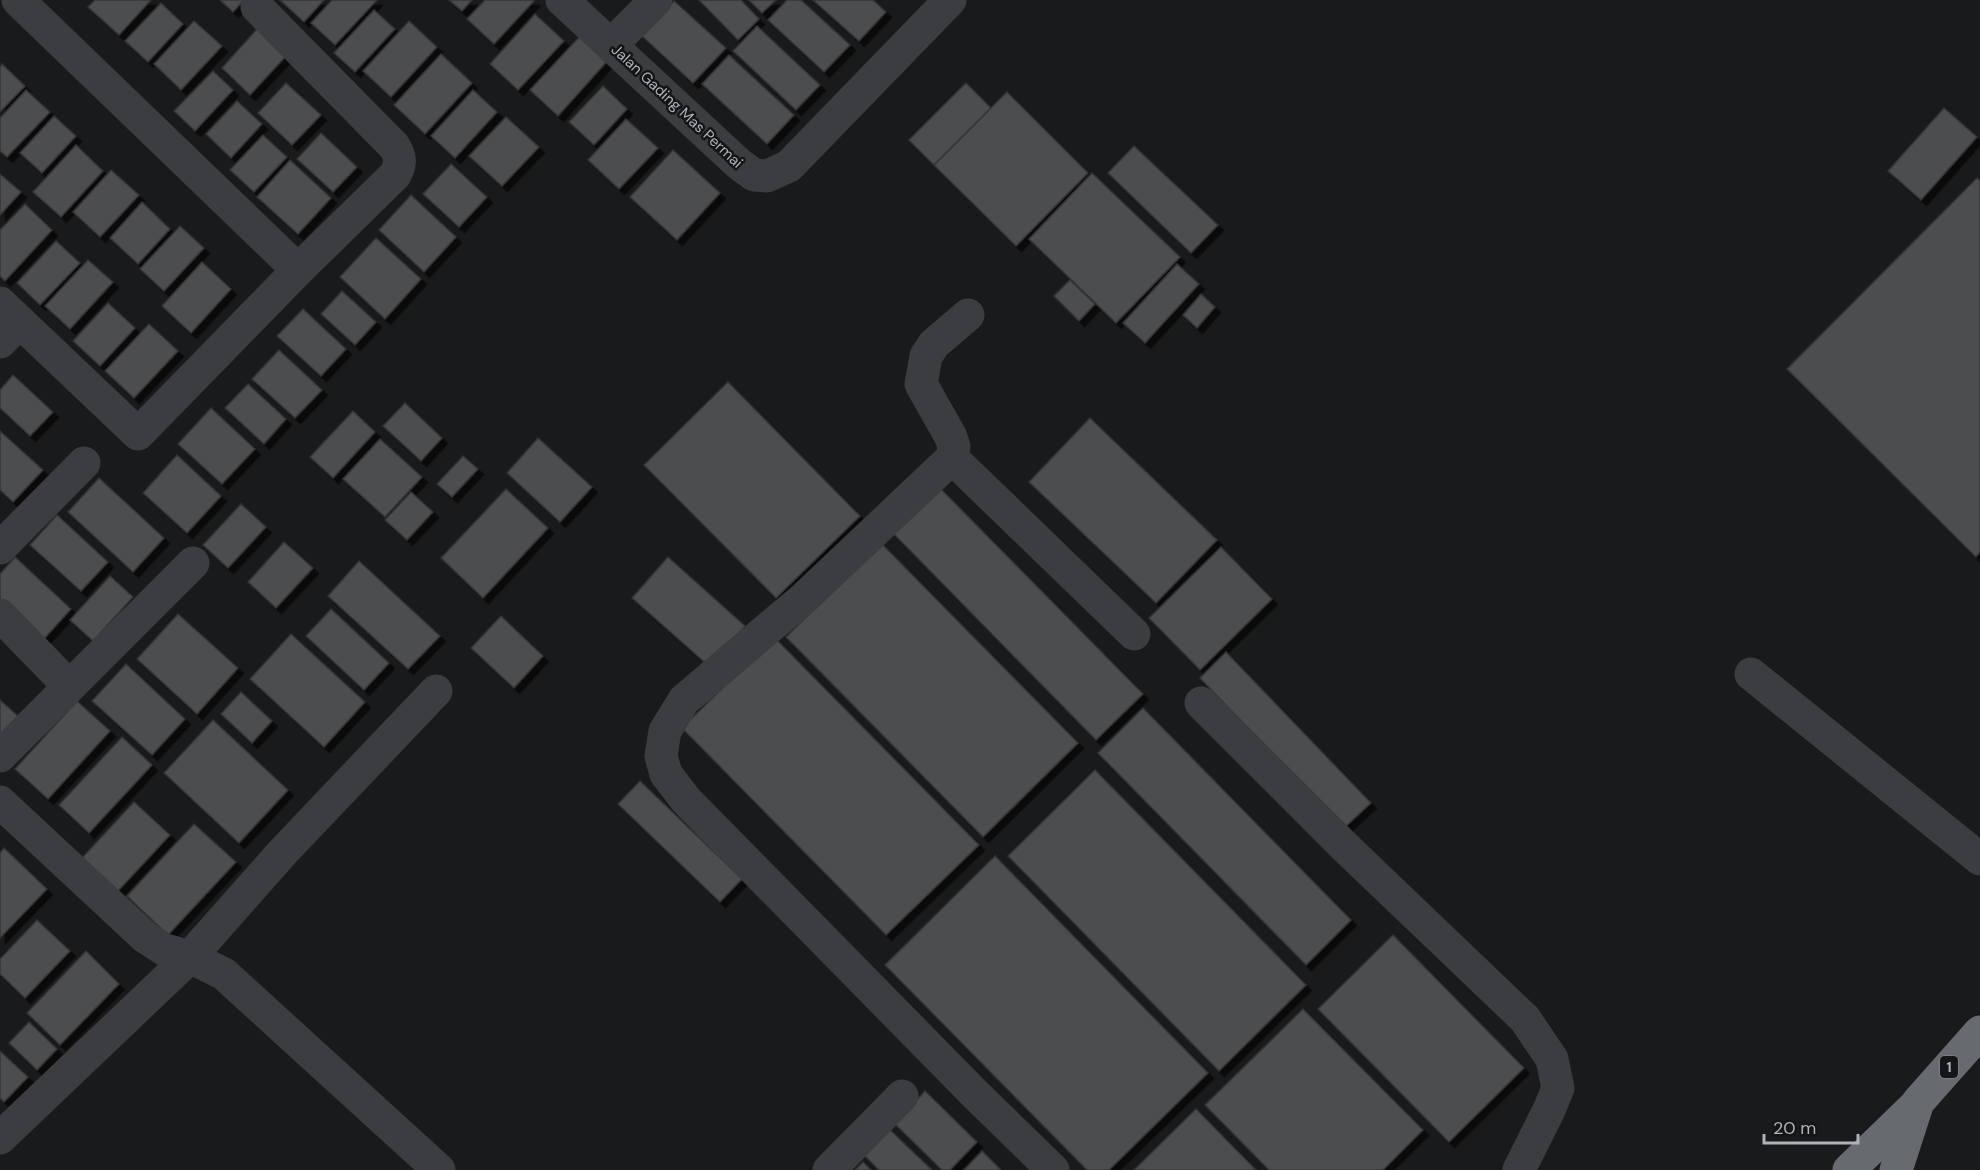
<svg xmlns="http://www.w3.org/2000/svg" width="1980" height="1170" viewBox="0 0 1980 1170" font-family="'DM Sans',sans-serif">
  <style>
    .building { fill: #4c4d50; stroke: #343437; stroke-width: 1.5; filter: url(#shadow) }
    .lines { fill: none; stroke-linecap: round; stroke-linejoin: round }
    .minor { stroke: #3b3d40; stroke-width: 33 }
    .highway { stroke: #676b70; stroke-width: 33 }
    .labels { text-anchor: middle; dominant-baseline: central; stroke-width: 5; stroke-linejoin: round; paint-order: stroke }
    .shield { fill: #141516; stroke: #7f8488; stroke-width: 1.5 }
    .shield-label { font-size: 14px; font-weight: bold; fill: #adb3b9 }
    .street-label { font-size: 15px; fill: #adb3b9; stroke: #141516 }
  </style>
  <defs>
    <filter id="shadow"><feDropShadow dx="5.5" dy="5.5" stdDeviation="0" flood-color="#0009"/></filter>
  </defs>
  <rect width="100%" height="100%" fill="#191a1b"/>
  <g class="building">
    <polygon points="95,0 151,0 119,35 88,7"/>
    <polygon points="220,0 244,0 233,12"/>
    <polygon points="280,0 324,0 304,22"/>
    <polygon points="332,0 377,0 335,45 311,23"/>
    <polygon points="449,0 472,0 462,11"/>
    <polygon points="485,0 533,0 534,1 494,44 467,19"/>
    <polygon points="699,0 741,0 759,19 738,40"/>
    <polygon points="749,0 776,0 762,13"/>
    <polygon points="787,0 801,0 850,45 824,72 768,20"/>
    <polygon points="813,0 873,0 886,12 859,41"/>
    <polygon points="674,1 726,48 693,83 642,36"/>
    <polygon points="161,3 183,24 148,62 125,41"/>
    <polygon points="374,10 395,29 355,72 334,53"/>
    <polygon points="535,14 564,41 518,90 490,64"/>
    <polygon points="194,21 222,46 181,90 154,64"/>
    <polygon points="409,21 437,47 391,97 363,71"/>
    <polygon points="757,26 820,85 796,110 733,51"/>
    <polygon points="258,28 287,55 250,95 222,68"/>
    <polygon points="583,33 610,58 558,116 530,90"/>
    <polygon points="441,54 472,83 425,134 394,105"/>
    <polygon points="729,55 794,115 767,144 702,84"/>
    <polygon points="2,64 25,86 0,112 0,67"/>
    <polygon points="213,71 233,90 195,131 174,111"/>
    <polygon points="286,83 321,115 292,145 258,113"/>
    <polygon points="966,83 991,108 934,165 909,140"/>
    <polygon points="603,86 627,109 594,145 569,122"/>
    <polygon points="26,90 50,112 7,157 0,151 0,118"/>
    <polygon points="473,90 497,112 455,158 431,136"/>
    <polygon points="1007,92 1088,173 1016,246 934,165"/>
    <polygon points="237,101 262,124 231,158 206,134"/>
    <polygon points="1944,108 1977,137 1921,200 1888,171"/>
    <polygon points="54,116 76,136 42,173 20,153"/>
    <polygon points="506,117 539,147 502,186 469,156"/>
    <polygon points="626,119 658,148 619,189 588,160"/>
    <polygon points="321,133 357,167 333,192 297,159"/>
    <polygon points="263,135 287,157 254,192 230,170"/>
    <polygon points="76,145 103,171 61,217 33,192"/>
    <polygon points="1134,146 1218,225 1191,253 1108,173"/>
    <polygon points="673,150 720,193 677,240 630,197"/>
    <polygon points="290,160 331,198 298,234 257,197"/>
    <polygon points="451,164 487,197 459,227 423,194"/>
    <polygon points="111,170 139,195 100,237 73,212"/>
    <polygon points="1092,173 1180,257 1116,323 1029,239"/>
    <polygon points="0,174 21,192 0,215"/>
    <polygon points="1977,178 1980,181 1980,552 1976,557 1787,369"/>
    <polygon points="411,195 456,237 424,272 379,230"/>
    <polygon points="142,202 170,229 138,264 110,238"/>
    <polygon points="25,204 52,230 5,281 0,276 0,230"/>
    <polygon points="180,226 204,248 164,291 140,269"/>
    <polygon points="376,238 421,279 385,319 340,277"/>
    <polygon points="56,241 80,263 40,305 17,283"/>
    <polygon points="88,260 113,282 70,329 45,306"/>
    <polygon points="202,262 231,289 191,333 162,306"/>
    <polygon points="1177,264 1199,284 1145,343 1123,323"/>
    <polygon points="1070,280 1095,304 1079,321 1054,296"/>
    <polygon points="342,291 376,322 355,345 321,314"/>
    <polygon points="1201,294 1215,307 1197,328 1183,315"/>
    <polygon points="108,303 135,328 100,366 73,341"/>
    <polygon points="303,309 346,349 321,376 277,336"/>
    <polygon points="149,324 178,351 134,398 105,371"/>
    <polygon points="279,350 322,390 295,418 252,379"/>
    <polygon points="13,375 53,412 30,436 0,408 0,390"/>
    <polygon points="728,382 860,516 776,598 644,465"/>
    <polygon points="248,384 286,419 264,444 225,408"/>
    <polygon points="405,403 442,438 421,461 383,426"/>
    <polygon points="211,408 255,449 222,484 178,444"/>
    <polygon points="353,411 375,432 333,478 310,457"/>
    <polygon points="1090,418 1217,540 1156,603 1029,482"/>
    <polygon points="0,431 43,470 13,502 0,490"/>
    <polygon points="538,438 592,487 560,522 507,473"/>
    <polygon points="380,439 422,477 385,517 343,479"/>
    <polygon points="177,455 221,496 187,533 143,493"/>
    <polygon points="463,456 478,469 452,497 437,484"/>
    <polygon points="99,478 164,538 133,572 68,512"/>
    <polygon points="937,485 1143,694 1096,740 890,530"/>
    <polygon points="506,489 548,528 483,598 441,558"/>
    <polygon points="411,492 433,512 407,540 385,520"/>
    <polygon points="241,504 266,527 228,568 203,545"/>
    <polygon points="57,515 108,562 81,591 30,545"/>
    <polygon points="284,542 313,568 276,608 248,582"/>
    <polygon points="881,543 1078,743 983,837 786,637"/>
    <polygon points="1221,547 1272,599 1200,670 1149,618"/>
    <polygon points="15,557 71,609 43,640 0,600 0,574"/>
    <polygon points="668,557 745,626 710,667 632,598"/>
    <polygon points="359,561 440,636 408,669 328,596"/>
    <polygon points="110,576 133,597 93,641 70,620"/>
    <polygon points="331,609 389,663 364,690 306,636"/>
    <polygon points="178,614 238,668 197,714 137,659"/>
    <polygon points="501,616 543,656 514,688 471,648"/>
    <polygon points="291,634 365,702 324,747 250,679"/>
    <polygon points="774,637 979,845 886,935 682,728"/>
    <polygon points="1226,652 1371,803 1344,828 1200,678"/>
    <polygon points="126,664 185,719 152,755 92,701"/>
    <polygon points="241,692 272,721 252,743 221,714"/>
    <polygon points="0,700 20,718 0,740"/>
    <polygon points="77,701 110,731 48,799 15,769"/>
    <polygon points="1143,708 1351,920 1306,965 1098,753"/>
    <polygon points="213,720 288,790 239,843 164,773"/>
    <polygon points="122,737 152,765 89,833 59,805"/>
    <polygon points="1095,770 1306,985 1219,1071 1008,856"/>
    <polygon points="640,781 742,879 720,902 618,804"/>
    <polygon points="134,802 170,835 118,891 82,858"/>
    <polygon points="194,824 236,862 168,935 127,896"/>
    <polygon points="4,848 47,889 0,938 0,853"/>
    <polygon points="995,856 1208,1073 1109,1170 1087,1170 885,965"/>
    <polygon points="37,920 70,951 25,998 0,974 0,959"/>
    <polygon points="1393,935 1524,1068 1449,1142 1318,1009"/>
    <polygon points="86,951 119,984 60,1045 27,1013"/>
    <polygon points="1303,1009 1423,1130 1383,1170 1269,1170 1205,1105"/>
    <polygon points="29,1022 57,1049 37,1070 9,1043"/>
    <polygon points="0,1051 28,1077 4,1102 0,1098"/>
    <polygon points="925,1091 977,1142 950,1170 942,1170 895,1124"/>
    <polygon points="1196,1109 1256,1170 1134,1170"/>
    <polygon points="889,1129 932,1170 879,1170 864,1155"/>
    <polygon points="982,1151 1001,1170 964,1170"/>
    <polygon points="863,1162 871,1170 855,1170"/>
  </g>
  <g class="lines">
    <g class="minor">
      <polyline points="18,0 298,270"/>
      <polyline points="562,0 739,164 754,175 767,176 789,166 950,0"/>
      <polyline points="611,45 656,0"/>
      <path d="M0 303 138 434 298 270 395 175C401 164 401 157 394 146L257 7"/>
      <polyline points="968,315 934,344 926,356 921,384 951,437 954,447 952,458 804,598 684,700 665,731 661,756 666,774 686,800 975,1094 1053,1170"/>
      <polyline points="0,342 20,322"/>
      <polyline points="952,458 1134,634"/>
      <polyline points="0,548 84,463"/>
      <polyline points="0,615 69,686"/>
      <polyline points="1751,674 1980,859"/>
      <polyline points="1201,703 1345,847 1525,1019 1552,1059 1558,1088 1549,1110 1519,1170"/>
      <polyline points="0,756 193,563"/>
      <polyline points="0,802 145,937 165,950 190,957 281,854 436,691"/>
      <polyline points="0,1138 190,957 224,974 439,1170"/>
      <polyline points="829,1170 902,1096"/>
    </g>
    <g class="highway">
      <polyline points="1849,1170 1915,1106"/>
      <polyline points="1896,1170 1918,1102 1980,1032"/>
    </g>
  </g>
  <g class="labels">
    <rect class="shield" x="1940" y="1056" width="18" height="22" rx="4.5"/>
    <g class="shield-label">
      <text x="1949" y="1067">1</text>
    </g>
    <g class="street-label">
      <text transform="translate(677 106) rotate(43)">Jalan Gading Mas Permai</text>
    </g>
  </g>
  <path d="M1764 1134v9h94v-9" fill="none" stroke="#adb3b9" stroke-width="3"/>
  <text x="1773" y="1134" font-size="18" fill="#adb3b9" stroke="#141516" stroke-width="4.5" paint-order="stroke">20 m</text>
</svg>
